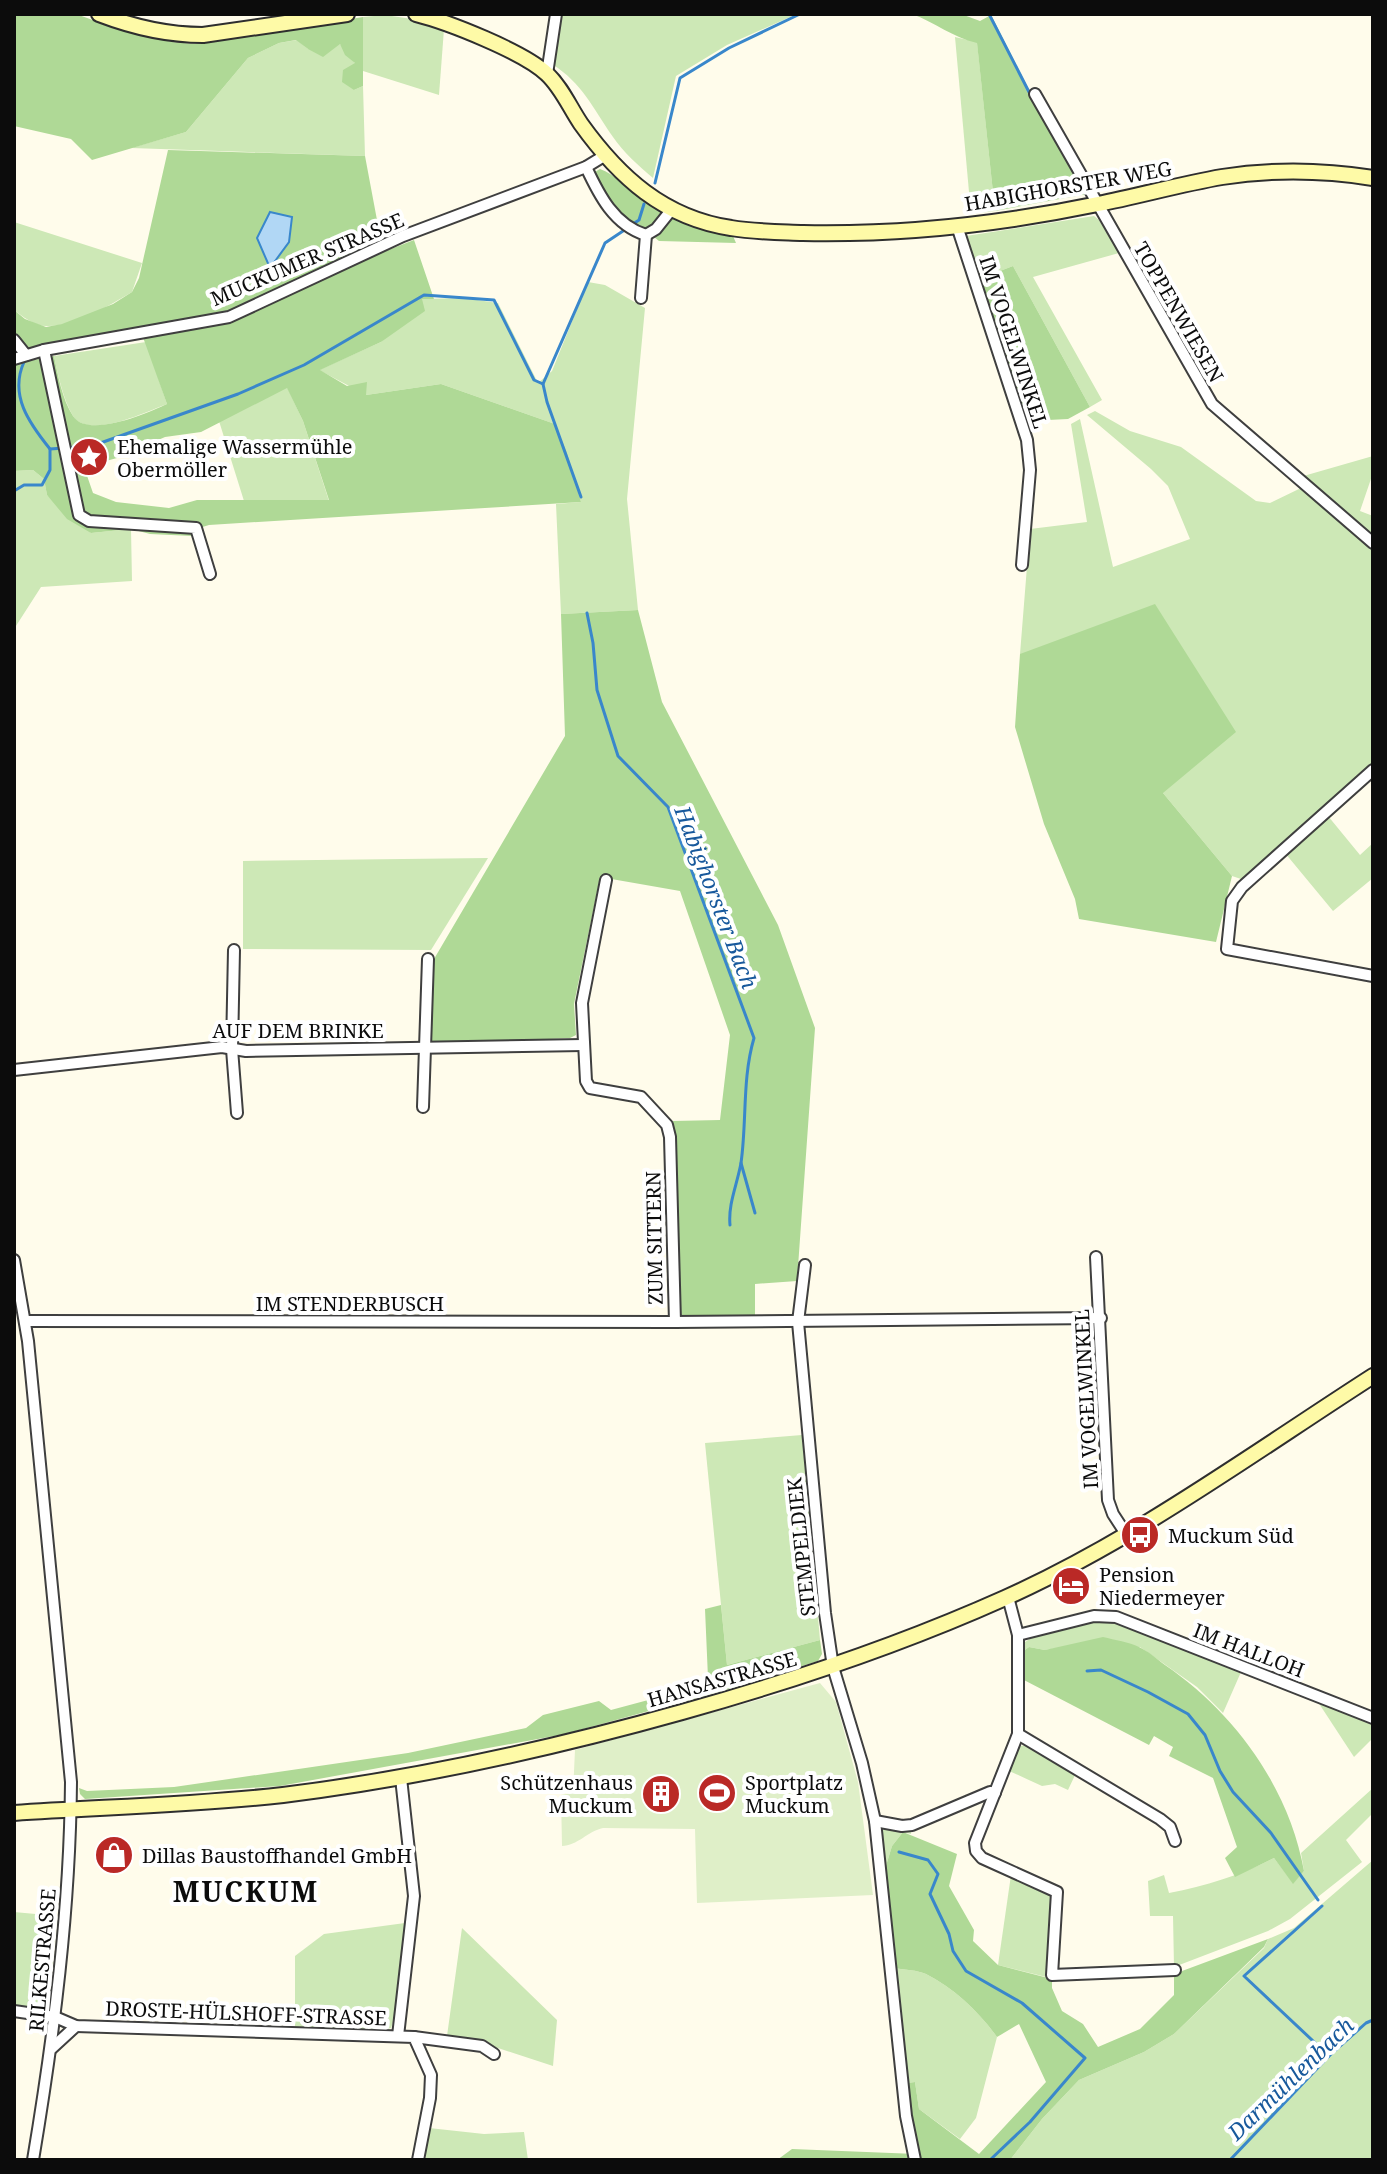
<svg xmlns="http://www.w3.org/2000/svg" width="1387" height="2174" viewBox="0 0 1387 2174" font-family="'Noto Serif',serif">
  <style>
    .green { fill: #cde8b6 }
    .forest { fill: #afd996; fill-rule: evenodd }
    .pitch { fill: #dfefc8 }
    .water { fill: #b1d7f5; stroke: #3987cb; stroke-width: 2 }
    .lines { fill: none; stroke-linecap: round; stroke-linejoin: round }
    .stream { stroke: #3987cb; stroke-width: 3 }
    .street-casing { stroke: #3f3f3f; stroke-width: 14 }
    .secondary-casing { stroke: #2e2e2e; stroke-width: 18 }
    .street { stroke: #fff; stroke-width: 10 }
    .secondary { stroke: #fefaa7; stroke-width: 14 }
    .labels { text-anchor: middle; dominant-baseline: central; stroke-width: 8; stroke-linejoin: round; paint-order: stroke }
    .street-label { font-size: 20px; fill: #0c0c0c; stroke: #fff }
    .poi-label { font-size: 20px; fill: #0c0c0c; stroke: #fff; text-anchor: start }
    .water-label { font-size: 22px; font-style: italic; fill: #18599c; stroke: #fff }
    .district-label { font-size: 28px; font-weight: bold; letter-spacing: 2px; fill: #0c0c0c; stroke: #fff }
  </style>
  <rect width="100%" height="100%" fill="#fffceb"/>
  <g class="green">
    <path d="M559 14H797L727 45 676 76 653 178C639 166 623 152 613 137 592 107 583 84 552 64Z"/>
    <polygon points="385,15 419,20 444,29 439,95 363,71 363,17"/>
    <polygon points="955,37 977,42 995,211 971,214"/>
    <polygon points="297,40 308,49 340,44 355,63 354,90 363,86 365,156 131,148 186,132 248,58 279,43"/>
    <polygon points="1094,216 1099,220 1119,253 1033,277 1102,400 1090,407 1013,266 979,279 966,236"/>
    <path d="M14 222 142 263 132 292C108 306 77 326 48 326 36 327 23 317 14 310Z"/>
    <polygon points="588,282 605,285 645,308 627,499 638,610 561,614 556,504 581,502 555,424 441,384 366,395 319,370 381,342 422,299 463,298 498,303 538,383 552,371"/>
    <path d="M146 342 167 404C146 412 88 440 73 416 63 399 58 375 54 356Z"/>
    <polygon points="287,387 303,421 329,501 244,501 219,421"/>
    <polygon points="1095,411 1130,431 1181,447 1256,501 1270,503 1301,488 1373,548 1373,765 1244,880 1232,876 1163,793 1020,654 1030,529 1087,522 1071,424 1080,419 1113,567 1190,539 1168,486 1151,469 1087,415"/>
    <polygon points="1373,456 1373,473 1360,511 1373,516 1373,538 1300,477"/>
    <polygon points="33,470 44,479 47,495 91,533 131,529 132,581 41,587 14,629 14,471"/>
    <polygon points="1328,816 1360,855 1373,843 1373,878 1333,911 1285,853"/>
    <polygon points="488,858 431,950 243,949 243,861"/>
    <polygon points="802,1435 820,1640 727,1665 705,1443"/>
    <polygon points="1094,1620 1117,1624 1241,1672 1223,1713 1197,1687 1140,1647 1071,1646 1045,1650 1029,1647 1022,1652 1022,1644 1034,1636"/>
    <polygon points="1318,1702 1373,1723 1373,1738 1354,1757"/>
    <polygon points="1025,1745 1076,1773 1068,1790 1055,1784 1042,1786 1007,1770 1017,1747"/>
    <path d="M1373 1788V1813L1346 1840 1362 1862 1290 1919 1268 1931 1174 1967 1173 1916H1150L1148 1881 1164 1875 1169 1893C1207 1886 1240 1875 1274 1858L1293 1883 1304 1871 1301 1853Z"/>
    <polygon points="886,1827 911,1828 911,1834 903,1832 892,1846 885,1869 881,1831"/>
    <polygon points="1373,1860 1373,2160 1010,2160 1042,2119 1079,2080 1144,2052 1174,2034 1264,1948 1268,1939 1294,1928"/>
    <polygon points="1011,1875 1048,1893 1051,1899 1046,1977 998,1965"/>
    <polygon points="14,1912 57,1916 49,1998 43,2009 14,2005"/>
    <polygon points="405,1923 395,2016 391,2028 378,2031 295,2027 295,1956 324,1934"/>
    <polygon points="462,1928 557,2020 553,2066 495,2047 447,2036"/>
    <path d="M895 1968C905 1970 917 1970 926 1974 954 1988 979 2012 997 2037L976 2118 960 2139 919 2109 915 2082 907 2083Z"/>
    <polygon points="429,2128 484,2134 524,2132 528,2160 425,2160"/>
  </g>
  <g class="forest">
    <polygon points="14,14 76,14 115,28 172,42 195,44 363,17 363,86 354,90 342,82 343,70 355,63 345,55 340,44 323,57 308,49 296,40 279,43 248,58 186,132 92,160 71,139 14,126"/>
    <path d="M912 14H961L980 21 991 15 1030 92 1087 194 995 211 977 43C952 37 936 23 912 14Z"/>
    <path d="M168 150 365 156 383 252 414 240 434 299H422L425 311 381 342 320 370 347 386 367 382 366 395 441 384 555 424 567 453 581 502 209 525 196 529 192 536 150 534 131 529 91 533 67 519 47 495 44 479 33 470 14 471V364L54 356C58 375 62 399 73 416 88 439 148 413 167 404L140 329 14 356V310L25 319 46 327 62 324 113 304 132 292 139 278ZM287 388 303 421 329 500H197L169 508 116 502 93 493 84 467 117 458 165 437 201 432Z"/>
    <path d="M600 169C615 174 623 186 636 194 667 216 696 228 733 236L736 243 659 241 648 232 636 230 610 203 593 173Z"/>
    <polygon points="1013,266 1090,407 1068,419 1028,421 979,279"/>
    <polygon points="1155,604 1236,732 1163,793 1232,876 1216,942 1079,919 1075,899 1044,824 1015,727 1020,654"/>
    <polygon points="638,610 662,702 778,925 815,1028 797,1281 755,1284 755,1319 681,1319 677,1302 673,1121 720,1120 730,1035 680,891 600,877 574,1004 576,1035 570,1038 428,1045 434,959 565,736 561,614"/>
    <polygon points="721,1605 727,1665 820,1640 822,1654 818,1661 729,1689 565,1734 280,1786 85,1799 80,1794 79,1788 87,1791 174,1787 408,1753 526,1728 543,1715 599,1701 611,1710 678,1692 708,1678 705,1609"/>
    <path d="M1103 1637C1115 1640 1129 1642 1139 1647 1148 1651 1157 1659 1165 1665 1234 1712 1289 1787 1304 1871L1293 1884 1274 1858 1235 1877 1225 1858 1237 1847 1213 1778 1169 1756 1173 1747 1154 1736 1149 1745 1022 1679V1652L1029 1647 1045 1650Z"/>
    <path d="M903 1832 957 1854 949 1886 974 1930 973 1941 998 1965 1052 1979V1988L1062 2011 1083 2024 1098 2047 1140 2029 1174 1995V1974L1268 1939 1264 1947 1174 2034 1144 2052 1079 2080 1042 2119 1010 2160H777L792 2149 916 2154 907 2083 915 2082 919 2109 979 2154 1046 2082 1019 2024 997 2037C979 2012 954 1988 926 1974 917 1970 905 1970 895 1968L885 1869 892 1846Z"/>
  </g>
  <path class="pitch" d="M820 1683 836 1702 858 1782 873 1895 697 1903 695 1829 603 1828C588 1831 577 1846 562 1846L561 1795 573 1793 575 1750Z"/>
  <polygon class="water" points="270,212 292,217 289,242 270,268 257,238"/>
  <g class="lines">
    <g class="stream">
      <polyline points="989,14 1029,92"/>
      <polyline points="655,183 680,78 729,48 800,14"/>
      <polyline points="630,226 639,220 644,204"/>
      <polyline points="14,349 15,351"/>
      <path d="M24 362C9 395 29 423 50 449L92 446 238 394 304 365 424 295 494 300 534 380 543 384 605 243 623 231"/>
      <polyline points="543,384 547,402 581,497"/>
      <polyline points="14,491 24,485 42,485 50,470 50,449"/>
      <path d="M587 613 593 643 597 690 618 756 668 807 754 1038C742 1079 747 1121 741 1163 737 1185 728 1204 730 1225"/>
      <polyline points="741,1163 755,1213"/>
      <polyline points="1087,1671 1101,1670 1148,1692 1188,1714 1205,1735 1220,1771 1233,1792 1271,1833 1318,1900"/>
      <polyline points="899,1852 928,1860 938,1874 930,1894 949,1934 953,1951 966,1971 1022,2003 1085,2058 1030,2122 990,2160"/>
      <polyline points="1322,1906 1244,1976 1329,2056"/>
      <polyline points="1230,2160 1329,2056 1366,2023 1373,2020"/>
    </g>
    <defs>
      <g id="street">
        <polyline points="547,74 556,14"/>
        <polyline points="1035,94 1212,404 1373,543"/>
        <path d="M586 167C599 195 614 225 646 235L641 298"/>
        <polyline points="957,226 1027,440 1030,470 1022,565"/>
        <polyline points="646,235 656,229 672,209"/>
        <polyline points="14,340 26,355"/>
        <polyline points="44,350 79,515 89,521 196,528 210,574"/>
        <polyline points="14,359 44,350 229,317 403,236 586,167 604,156"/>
        <polyline points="1373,770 1242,887 1232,901 1227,949 1373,976"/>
        <polyline points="606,880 582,1003 586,1081 590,1088 641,1097 667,1125 670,1137 675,1322 1101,1318"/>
        <polyline points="234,950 232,1049 237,1113"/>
        <polyline points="14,1070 222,1047 246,1051 583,1045"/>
        <polyline points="423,1107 428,959"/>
        <polyline points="1096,1257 1108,1500 1113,1514 1126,1534"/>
        <path d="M14 1260 28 1341 71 1782C70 1909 54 2035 33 2160"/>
        <polyline points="805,1265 798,1322 825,1613 833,1667 862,1763 875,1821 906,2116 915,2160"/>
        <polyline points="25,1321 675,1322"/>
        <polyline points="1008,1597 1018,1635 1018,1734 975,1843 976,1851 982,1858 1057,1892 1052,1975 1175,1970"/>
        <polyline points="1018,1635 1094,1616 1116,1617 1373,1718"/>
        <polyline points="1018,1734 1160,1819 1170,1827 1175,1841"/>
        <polyline points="875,1821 902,1826 912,1825 990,1792 995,1793"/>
        <polyline points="14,2011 55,2017 76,2026 414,2037 431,2075 430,2098 418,2160"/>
        <polyline points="398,2036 414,1896 401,1778"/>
        <polyline points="414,2037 482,2046 494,2054"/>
        <polyline points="52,2048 76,2026"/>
      </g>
      <g id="secondary">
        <path d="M99 14C133 27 167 35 203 35L347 14"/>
        <path d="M416 14C448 22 524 52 547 74 562 88 570 108 581 124 619 177 664 218 731 228 754 232 779 232 803 233 902 235 1001 224 1098 204 1139 196 1181 184 1222 177 1273 169 1323 170 1373 178"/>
        <path d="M14 1813C103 1807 194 1805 283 1795 420 1778 550 1749 682 1712 793 1681 900 1645 1005 1598 1136 1539 1253 1453 1373 1376"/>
      </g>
    </defs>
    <use href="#street" class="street-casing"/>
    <use href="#secondary" class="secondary-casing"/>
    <use href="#street" class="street"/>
    <use href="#secondary" class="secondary"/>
  </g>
  <defs>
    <symbol id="sight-disc" viewBox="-11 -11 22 22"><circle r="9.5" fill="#ba2926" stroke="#fff"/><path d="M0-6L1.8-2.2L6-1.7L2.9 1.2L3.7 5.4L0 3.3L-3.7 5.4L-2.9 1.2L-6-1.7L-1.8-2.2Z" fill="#fff"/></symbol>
    <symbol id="bus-disc" viewBox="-11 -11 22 22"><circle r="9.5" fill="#ba2926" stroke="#fff"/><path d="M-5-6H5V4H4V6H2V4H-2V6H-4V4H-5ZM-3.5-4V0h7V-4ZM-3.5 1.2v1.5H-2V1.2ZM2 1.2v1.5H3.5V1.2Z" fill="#fff"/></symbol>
    <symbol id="hotel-disc" viewBox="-11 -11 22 22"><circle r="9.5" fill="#ba2926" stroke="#fff"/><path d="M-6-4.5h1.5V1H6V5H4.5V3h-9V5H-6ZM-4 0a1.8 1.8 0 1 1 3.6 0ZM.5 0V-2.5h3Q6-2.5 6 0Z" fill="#fff"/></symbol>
    <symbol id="stadium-disc" viewBox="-11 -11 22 22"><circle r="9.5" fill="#ba2926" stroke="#fff"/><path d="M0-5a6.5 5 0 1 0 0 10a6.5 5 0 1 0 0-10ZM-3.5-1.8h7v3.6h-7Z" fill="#fff"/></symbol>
    <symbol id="building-disc" viewBox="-11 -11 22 22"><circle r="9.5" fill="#ba2926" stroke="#fff"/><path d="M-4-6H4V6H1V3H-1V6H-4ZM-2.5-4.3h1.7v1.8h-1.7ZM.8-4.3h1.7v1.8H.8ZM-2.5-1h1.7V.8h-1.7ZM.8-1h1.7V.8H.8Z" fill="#fff"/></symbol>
    <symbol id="shop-disc" viewBox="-11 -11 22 22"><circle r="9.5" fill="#ba2926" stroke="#fff"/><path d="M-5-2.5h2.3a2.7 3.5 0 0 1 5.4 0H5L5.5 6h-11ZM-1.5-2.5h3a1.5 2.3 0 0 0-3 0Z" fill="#fff"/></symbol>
  </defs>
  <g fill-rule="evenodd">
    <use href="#sight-disc" x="67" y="435" width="44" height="44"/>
    <use href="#bus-disc" x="1118" y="1513" width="44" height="44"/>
    <use href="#hotel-disc" x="1049" y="1564" width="44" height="44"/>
    <use href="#stadium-disc" x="695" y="1771" width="44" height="44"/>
    <use href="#building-disc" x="639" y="1772" width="44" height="44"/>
    <use href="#shop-disc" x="92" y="1833" width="44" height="44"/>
  </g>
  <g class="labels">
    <g class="street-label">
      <text transform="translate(1068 186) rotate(-10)">HABIGHORSTER WEG</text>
      <text transform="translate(307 259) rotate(-23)">MUCKUMER STRASSE</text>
      <text transform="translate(1179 312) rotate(60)">TOPPENWIESEN</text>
      <text transform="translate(1014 342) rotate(72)">IM VOGELWINKEL</text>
      <text x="298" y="1030">AUF DEM BRINKE</text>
      <text transform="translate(654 1238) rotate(-91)">ZUM SITTERN</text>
      <text x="350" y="1303">IM STENDERBUSCH</text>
      <text transform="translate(1086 1399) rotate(-93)">IM VOGELWINKEL</text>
      <text transform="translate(801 1547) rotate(-96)">STEMPELDIEK</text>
      <text transform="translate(1249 1650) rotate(21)">IM HALLOH</text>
      <text transform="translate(722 1679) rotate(-16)">HANSASTRASSE</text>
      <text transform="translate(42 1960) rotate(-85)">RILKESTRASSE</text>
      <text transform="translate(246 2013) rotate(2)">DROSTE-HÜLSHOFF-STRASSE</text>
    </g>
    <g class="poi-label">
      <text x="117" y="446">Ehemalige Wassermühle<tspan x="117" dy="23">Obermöller</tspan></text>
      <text x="1168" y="1535">Muckum Süd</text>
      <text x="1099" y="1574">Pension<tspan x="1099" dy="23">Niedermeyer</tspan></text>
      <text x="633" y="1782" text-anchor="end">Schützenhaus<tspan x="633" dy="23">Muckum</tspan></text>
      <text x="745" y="1782">Sportplatz<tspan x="745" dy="23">Muckum</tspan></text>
      <text x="142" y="1855">Dillas Baustoffhandel GmbH</text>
    </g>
    <g class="water-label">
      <text transform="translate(717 897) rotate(69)">Habighorster Bach</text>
      <text transform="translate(1290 2078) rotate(-44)">Darmühlenbach</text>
    </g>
    <g class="district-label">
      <text x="246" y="1891">MUCKUM</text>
    </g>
  </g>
  <rect width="1387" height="2174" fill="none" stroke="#0c0c0c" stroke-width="32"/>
</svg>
